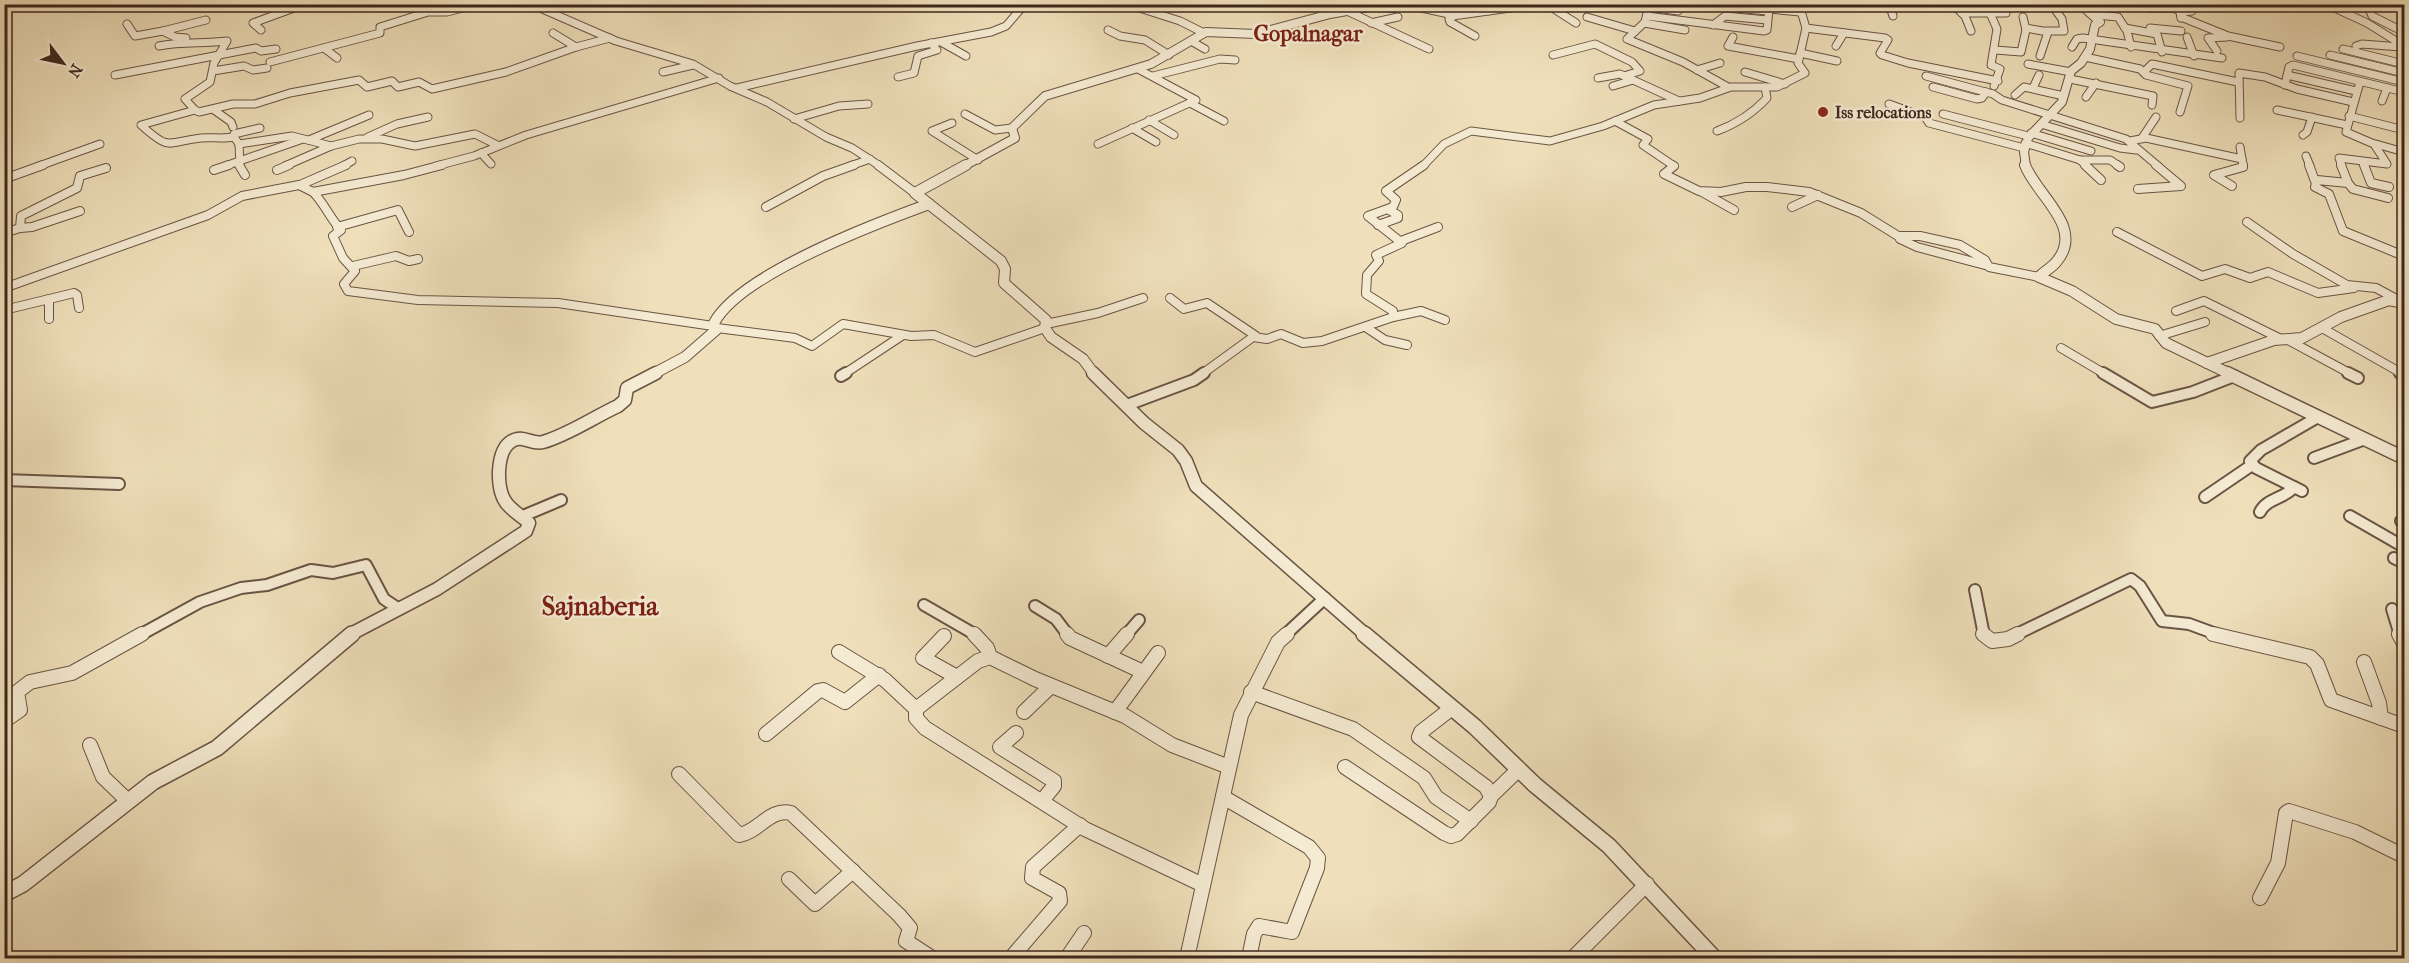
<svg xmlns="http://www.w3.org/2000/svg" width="2409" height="963" viewBox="0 0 2409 963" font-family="'IM FELL French Canon',serif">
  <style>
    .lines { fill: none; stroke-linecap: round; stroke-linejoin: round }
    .minor-far3-casing { stroke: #6a5444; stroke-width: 9 }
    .minor-far2-casing { stroke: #6a5444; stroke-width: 10 }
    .minor-far1-casing { stroke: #6a5444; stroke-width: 14 }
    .minor-casing { stroke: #6a5444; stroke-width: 16 }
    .tertiary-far3-casing { stroke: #6a5444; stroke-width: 10 }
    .tertiary-far2-casing { stroke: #6a5444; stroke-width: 12 }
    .tertiary-far1-casing { stroke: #6a5444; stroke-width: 15 }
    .tertiary-casing { stroke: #6a5444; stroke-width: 18 }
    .minor-far3 { stroke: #f5ebd3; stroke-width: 7 }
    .minor-far2 { stroke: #f5ebd3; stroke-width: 8 }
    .minor-far1 { stroke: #f5ebd3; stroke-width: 10 }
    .minor { stroke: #f5ebd3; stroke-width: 14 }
    .tertiary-far3 { stroke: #f5ebd3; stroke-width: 8 }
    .tertiary-far2 { stroke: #f5ebd3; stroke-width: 10 }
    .tertiary-far1 { stroke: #f5ebd3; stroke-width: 12 }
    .tertiary { stroke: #f5ebd3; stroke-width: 15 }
    .poi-dot { fill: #8f2418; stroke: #f5ebd3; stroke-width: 2 }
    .labels { text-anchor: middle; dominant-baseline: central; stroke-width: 5; stroke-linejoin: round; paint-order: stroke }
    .far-poi-label { font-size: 16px; font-weight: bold; fill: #3e261d; stroke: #f5ebd3; text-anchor: start }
    .far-district-label { font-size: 22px; font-weight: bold; fill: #7a1f14; stroke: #f5ebd3 }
    .district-label { font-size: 26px; font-weight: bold; fill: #7a1f14; stroke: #f5ebd3 }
  </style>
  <rect width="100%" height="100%" fill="#efe0bb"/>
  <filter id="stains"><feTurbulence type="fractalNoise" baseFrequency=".00333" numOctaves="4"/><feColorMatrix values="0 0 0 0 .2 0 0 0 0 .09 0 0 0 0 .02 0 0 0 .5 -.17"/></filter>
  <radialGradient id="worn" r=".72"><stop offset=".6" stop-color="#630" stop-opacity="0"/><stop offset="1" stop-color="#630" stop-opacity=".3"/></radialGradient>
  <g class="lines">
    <defs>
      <g id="minor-far3">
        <polyline points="531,4 616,41 693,64 730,86 767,102 826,137 852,148 880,166"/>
        <polyline points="1127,4 1180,21 1204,33"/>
        <polyline points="1478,4 1488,11"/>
        <polyline points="1649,4 1645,22 1627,39 1683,62 1728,87"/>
        <polyline points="1889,4 1893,16"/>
        <polyline points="1952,4 1965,16 1971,31"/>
        <polyline points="2326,4 2367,23 2404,46"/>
        <polyline points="2367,4 2372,16 2404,32"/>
        <polyline points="1551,7 1576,23"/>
        <polyline points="1649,7 1678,11"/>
        <polyline points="1723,7 1767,11"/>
        <polyline points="2149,8 2173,8 2182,12"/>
        <polyline points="1347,11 1429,49"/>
        <polyline points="1962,13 2006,13"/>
        <polyline points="1990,13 1997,29 1991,65 2000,69 1994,86"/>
        <polyline points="1456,15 1449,19 1450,22 1475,36"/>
        <polyline points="2095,15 2118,17 2127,31 2131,47"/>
        <polyline points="1647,16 1764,31 1767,30 1769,9 1800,12"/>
        <polyline points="1587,17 1635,31"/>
        <polyline points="2181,17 2228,36 2280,47"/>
        <polyline points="2181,18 2180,12 2192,11 2184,4"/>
        <polyline points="1371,23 1398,17"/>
        <polyline points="1644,23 1685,30"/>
        <polyline points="127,24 135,36 163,31 175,37 186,38"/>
        <polyline points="1713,25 1725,16 1767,20"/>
        <polyline points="1806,28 1885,38 1888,40 1880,53 1882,55 1908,63 1998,81"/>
        <polyline points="2026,28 2048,32 2040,56"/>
        <polyline points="2125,28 2157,34 2162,52"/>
        <polyline points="2150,28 2181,31"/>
        <polyline points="261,30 253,23 305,4"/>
        <polyline points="1108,30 1120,36 1145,40 1169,55"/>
        <polyline points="163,31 206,20"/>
        <polyline points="2046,31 2064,31 2062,19 2051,4"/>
        <polyline points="553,33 576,47 610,38"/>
        <polyline points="1733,37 1728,46 1799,59"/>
        <polyline points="2187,37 2194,56"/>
        <polyline points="1191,41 1205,49"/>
        <polyline points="941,42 966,56"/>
        <path d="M159 46C182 41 203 44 227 41L214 63 210 82 185 99 195 110"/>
        <polyline points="1836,46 1844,33"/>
        <polyline points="2356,46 2362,44 2401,47"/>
        <polyline points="2072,47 2077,39 2083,38 2222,58"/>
        <polyline points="324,48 337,58"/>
        <polyline points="2343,49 2404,64"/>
        <polyline points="1995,50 2021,52 2026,30 2023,17"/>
        <polyline points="2217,51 2208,38 2227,37"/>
        <polyline points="1800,53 1837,61"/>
        <polyline points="1553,55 1595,44 1632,62 1640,71 1624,76"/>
        <polyline points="2330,55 2404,73"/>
        <polyline points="2297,56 2404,82"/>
        <polyline points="2085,57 2140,69 2146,75 2188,86 2180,112"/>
        <polyline points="270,62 380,33 380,27 428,12 447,12 478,4"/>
        <polyline points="2028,64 2071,72"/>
        <polyline points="1697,70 1720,63"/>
        <polyline points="213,71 244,66 253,70 267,68"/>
        <polyline points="2145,71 2152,64 2238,82"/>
        <polyline points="663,72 693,65"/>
        <polyline points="1745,72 1785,84"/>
        <polyline points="115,75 256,48 261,51 276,49"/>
        <polyline points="2287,75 2356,91"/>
        <polyline points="1153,76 1220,59 1235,60"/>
        <polyline points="1926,76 1993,94 2002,100 2126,139 2158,166"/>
        <polyline points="898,77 914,73 918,56 937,50 931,43"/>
        <polyline points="1598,78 1620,74 1679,101"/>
        <polyline points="2070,79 2153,96 2152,105"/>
        <polyline points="2285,85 2289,67 2293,65 2404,92"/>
        <polyline points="1613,86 1633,80"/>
        <polyline points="1933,87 1977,99 1982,98 1986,92"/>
        <polyline points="737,88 917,46 991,32 1006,26 1025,4"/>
        <polyline points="2033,88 2039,75"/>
        <polyline points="2015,95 2024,87 2064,96"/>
        <polyline points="2086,97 2096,83"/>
        <polyline points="2382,101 2387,88"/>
        <polyline points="1190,103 1224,121"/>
        <polyline points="1889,104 1925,117 1929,123 2024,148"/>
        <polyline points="214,110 231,122 233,127"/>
        <polyline points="2277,110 2347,125"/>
        <polyline points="965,114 995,130 1012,128"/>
        <polyline points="1943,114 2028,136"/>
        <polyline points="2349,116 2404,130"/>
        <polyline points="2240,118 2239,73 2265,77 2297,89 2353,102"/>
        <polyline points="794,119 839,106 868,104"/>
        <polyline points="1149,120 1174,135"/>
        <polyline points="1615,121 1648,139 1643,145 1674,166"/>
        <polyline points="952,123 932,131 978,160"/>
        <polyline points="2041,124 2120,148 2136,150"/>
        <polyline points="1132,128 1156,142"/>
        <path d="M1717 131C1736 124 1753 113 1767 98L1765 87"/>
        <polyline points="2031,133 2091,151"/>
        <polyline points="2303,135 2307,132 2312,117"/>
        <polyline points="234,137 234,134 260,128"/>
        <polyline points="368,137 397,124 428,117"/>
        <polyline points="2142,138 2156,117"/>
        <polyline points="309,140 369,115"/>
        <polyline points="2130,141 2146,138 2242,159 2240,147"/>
        <polyline points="2025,143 2080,160 2087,166"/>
        <polyline points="239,144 240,166"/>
        <polyline points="1098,144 1196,100 1138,69"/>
        <polyline points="2376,144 2404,152"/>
        <path d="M331 146 292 136 239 144 234 137C223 139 212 137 201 138 166 142 171 152 141 125L195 110 199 112 233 104H255L290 93 359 80 367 87 392 81 398 87 419 82 432 89 506 72 576 47"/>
        <polyline points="481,153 491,164"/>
        <polyline points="2306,156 2310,166"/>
        <polyline points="2242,159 2243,166"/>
        <polyline points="2080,160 2110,160 2119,166"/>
        <polyline points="2363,162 2365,166"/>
        <polyline points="39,166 100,144"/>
        <polyline points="225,166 303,139"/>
        <polyline points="285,166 331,146 359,139 382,139 415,146 475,134 497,145"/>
        <polyline points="343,166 352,161"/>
        <polyline points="436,166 474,156 526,135 719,78"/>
        <polyline points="850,166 870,159"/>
        <polyline points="1423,166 1444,144 1471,131 1550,141 1603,126 1654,105 1700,98 1731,87 1777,87 1805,73 1798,63 1806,28 1799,4"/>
        <polyline points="2342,166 2339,158 2387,164 2374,144 2346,132 2360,82"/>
      </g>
      <g id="minor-far2">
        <polyline points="239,165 245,175"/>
        <polyline points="878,165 915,193"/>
        <polyline points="1672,165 1674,166 1664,174 1699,191 1721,192 1746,187 1767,187 1809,192 1861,213 1898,236 1920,236 1960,245 1985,260 1989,267 2039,277"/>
        <polyline points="2085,165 2101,180"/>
        <polyline points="2117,165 2120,167"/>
        <polyline points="2309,165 2315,181"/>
        <polyline points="2341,165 2348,183 2317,180 2315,187 2329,194 2343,231 2404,256"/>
        <polyline points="2364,165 2371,183 2389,187"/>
        <polyline points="214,170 229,165"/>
        <polyline points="277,170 289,165"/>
        <polyline points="4,179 43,165"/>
        <polyline points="2348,183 2353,189 2388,198"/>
        <polyline points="300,185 346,165"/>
        <polyline points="2232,186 2214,175 2243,167 2243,165"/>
        <polyline points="2138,189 2181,186 2156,165"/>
        <path d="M313 192C325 204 329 217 341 230L333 236 343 258 355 271 344 284 348 291 418 300 558 303 713 326"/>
        <polyline points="1702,192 1734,210"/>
        <polyline points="766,207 823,176 854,165"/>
        <polyline points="1792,207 1818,195"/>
        <polyline points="2247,222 2293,254 2347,285 2376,288 2400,301"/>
        <polyline points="1378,225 1398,218 1398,215 1389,210"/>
        <polyline points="337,227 398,210 409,232"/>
        <polyline points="20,228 32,227 80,211"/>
        <polyline points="2117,232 2202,276 2225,269 2250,278 2268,272 2318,293 2354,288"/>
        <polyline points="4,233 20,228 21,216 77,188 80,176 106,168"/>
        <polyline points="1900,239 1917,247 1985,265"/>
        <polyline points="1401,241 1438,227"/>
        <polyline points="353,266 396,256 409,261 418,259"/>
        <polyline points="4,288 208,215 242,196 299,185 313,192 404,175 442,165"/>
        <polyline points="1170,298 1184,309 1207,303 1256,336"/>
        <polyline points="49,299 49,319"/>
        <polyline points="4,310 74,293 77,295 79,308"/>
        <polyline points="2176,311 2204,301 2281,339"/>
        <polyline points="1393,317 1421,311 1445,320"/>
        <polyline points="1046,324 1098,313 1143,298"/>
        <polyline points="717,328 795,338 812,346 843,324 911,336 934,335 975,352 1045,328"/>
        <polyline points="1367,328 1385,340 1407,345"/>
        <polyline points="2322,328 2403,374"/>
        <polyline points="2159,336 2205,322"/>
        <polyline points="2288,340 2351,374"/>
        <polyline points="2061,348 2105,374"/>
        <polyline points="844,374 903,335"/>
        <polyline points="1202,374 1253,337 1267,339 1281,334 1303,343 1322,341 1393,317 1393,311 1366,294 1367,275 1379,261 1376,255 1402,243 1368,216 1393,207 1396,200 1386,191 1424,165"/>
      </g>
      <g id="minor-far1">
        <polyline points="2103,373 2152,402 2193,392 2234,376"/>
        <polyline points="2348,373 2358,378"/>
        <polyline points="2400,373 2404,375"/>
        <polyline points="841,376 846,373"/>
        <polyline points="1127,405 1194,380 1204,373"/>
        <polyline points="2314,458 2365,439"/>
        <polyline points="4,480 119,484"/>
        <polyline points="2302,491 2256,468 2250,461 2261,450 2318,417"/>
        <polyline points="2205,497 2252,465"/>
        <path d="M2260 512C2267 498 2284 499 2294 487"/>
        <polyline points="523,516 561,500"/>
        <polyline points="2350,516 2404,547"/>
        <polyline points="2401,521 2404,523"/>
        <polyline points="2394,558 2404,563"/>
        <polyline points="1975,590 1984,635"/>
        <polyline points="924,605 976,635"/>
        <polyline points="1035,606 1056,619 1068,635"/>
        <polyline points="2392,609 2400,635"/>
        <polyline points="140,635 200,602 241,588 267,585 311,570 333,573 366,565 384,599 399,609"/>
        <polyline points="1126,635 1139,620"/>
        <polyline points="1285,635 1325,598"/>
        <polyline points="2015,635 2131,579 2140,586 2162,621 2189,624 2219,635"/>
      </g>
      <g id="minor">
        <polyline points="974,634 987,648 990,657"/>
        <polyline points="1067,634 1070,638 1143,672"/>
        <polyline points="1983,634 1992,641 2008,639 2018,634"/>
        <polyline points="2213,634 2310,657 2317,664 2331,700 2404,726"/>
        <polyline points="2399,634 2404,643"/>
        <polyline points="944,636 923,658 957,677"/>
        <polyline points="839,652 885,680 916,709 978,661 990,657 1035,679 1125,716 1172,745 1229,767"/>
        <polyline points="1108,656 1127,634"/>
        <polyline points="2364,662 2379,703 2381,718"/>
        <polyline points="1251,692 1353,729 1424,778 1436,797 1471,821"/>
        <polyline points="916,709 916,718 925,728 1085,829 1203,885"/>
        <polyline points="1024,712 1051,686"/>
        <polyline points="1115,712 1158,653"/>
        <polyline points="4,721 20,710 17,692 30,682 72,673 142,634"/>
        <polyline points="1016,733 1000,747 1054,781 1054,786 1042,801"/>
        <polyline points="766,734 818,691 823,690 845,702 879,675"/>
        <polyline points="90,745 103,777 127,800"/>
        <polyline points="1345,767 1444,833 1451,836 1457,834 1489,802 1491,796 1486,787 1419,737 1421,732 1452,708"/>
        <path d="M679 774 739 835C759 832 769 808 791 813L899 915 910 928 906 941 932 958"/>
        <polyline points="1223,797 1309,847 1318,858 1317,868 1292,932 1259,926 1254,934 1249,958"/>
        <polyline points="1490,797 1519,769"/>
        <polyline points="789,879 815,904 853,871"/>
        <polyline points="2260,898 2278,863 2286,813 2289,811 2355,832 2404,856"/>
        <polyline points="1011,958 1060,901 1059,893 1032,878 1033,867 1080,825"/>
        <polyline points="1067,958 1084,933"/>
        <polyline points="1187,958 1241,715 1278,642 1287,634"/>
        <polyline points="1573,958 1647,884"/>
      </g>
      <g id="tertiary-far3">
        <polyline points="2392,4 2404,6"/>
        <polyline points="964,166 1015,138 1012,128 1045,96 1151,64 1206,32 1256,34 1330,14 1374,6 1393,8 1410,5 1456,15 1521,6 1576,4"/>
        <polyline points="2026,166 2024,152 2028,138 2062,102 2071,71 2081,63 2090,49 2095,25 2100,22 2080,4"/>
      </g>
      <g id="tertiary-far2">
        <polyline points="966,165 915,193 1001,261 1005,269 1004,283 1046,320 1045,328 1051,337 1083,359 1094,374"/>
        <path d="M2025 165C2036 195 2085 227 2057 261 2052 268 2044 271 2039 277L2072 291 2116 319 2155 329 2166 343 2230 374"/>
        <polyline points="2207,363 2274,340 2302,338 2341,317 2389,300 2404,303"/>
        <path d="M653 374 685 357 716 330 714 323C740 274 877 223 929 204"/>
      </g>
      <g id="tertiary-far1">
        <polyline points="1093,373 1144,423 1178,450 1186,461 1196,486 1366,635"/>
        <polyline points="2227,373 2404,458"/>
        <path d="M349 635 437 589 526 531 529 523C522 516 510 510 505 501 496 488 496 450 512 441 523 434 531 445 543 442 568 435 594 417 618 406L625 400 627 388 656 373"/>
      </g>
      <g id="tertiary">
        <polyline points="1364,634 1475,727 1535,785 1609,846 1714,958"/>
        <polyline points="4,894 23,884 153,782 217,748 352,634"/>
      </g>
    </defs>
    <use href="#minor-far3" class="minor-far3-casing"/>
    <use href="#minor-far2" class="minor-far2-casing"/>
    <use href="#minor-far1" class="minor-far1-casing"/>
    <use href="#minor" class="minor-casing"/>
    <use href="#tertiary-far3" class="tertiary-far3-casing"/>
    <use href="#tertiary-far2" class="tertiary-far2-casing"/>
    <use href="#tertiary-far1" class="tertiary-far1-casing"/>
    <use href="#tertiary" class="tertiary-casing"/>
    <use href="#minor-far3" class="minor-far3"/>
    <use href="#minor-far2" class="minor-far2"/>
    <use href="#minor-far1" class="minor-far1"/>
    <use href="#minor" class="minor"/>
    <use href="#tertiary-far3" class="tertiary-far3"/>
    <use href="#tertiary-far2" class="tertiary-far2"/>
    <use href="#tertiary-far1" class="tertiary-far1"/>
    <use href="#tertiary" class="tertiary"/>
  </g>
  <circle class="poi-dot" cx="1823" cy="112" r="6"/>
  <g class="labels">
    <g class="far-poi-label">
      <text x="1835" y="112">Iss relocations</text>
    </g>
    <g class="far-district-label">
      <text x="1308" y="34">Gopalnagar</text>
    </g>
    <g class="district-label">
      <text x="600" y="606">Sajnaberia</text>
    </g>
  </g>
  <rect width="2409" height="963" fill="none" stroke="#efe0bb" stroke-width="24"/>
  <rect x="6" y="6" width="2397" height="951" fill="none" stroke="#3e261d" stroke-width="3"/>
  <rect x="12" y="12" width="2385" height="939" fill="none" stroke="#3e261d" stroke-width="1.5"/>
  <g transform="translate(63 63) rotate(122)" stroke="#f5ebd3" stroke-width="4.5" paint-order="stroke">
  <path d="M0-4.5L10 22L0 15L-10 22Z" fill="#3e261d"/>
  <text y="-9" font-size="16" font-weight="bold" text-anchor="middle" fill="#3e261d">N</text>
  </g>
  <rect width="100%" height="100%" filter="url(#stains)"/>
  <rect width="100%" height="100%" fill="url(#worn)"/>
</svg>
